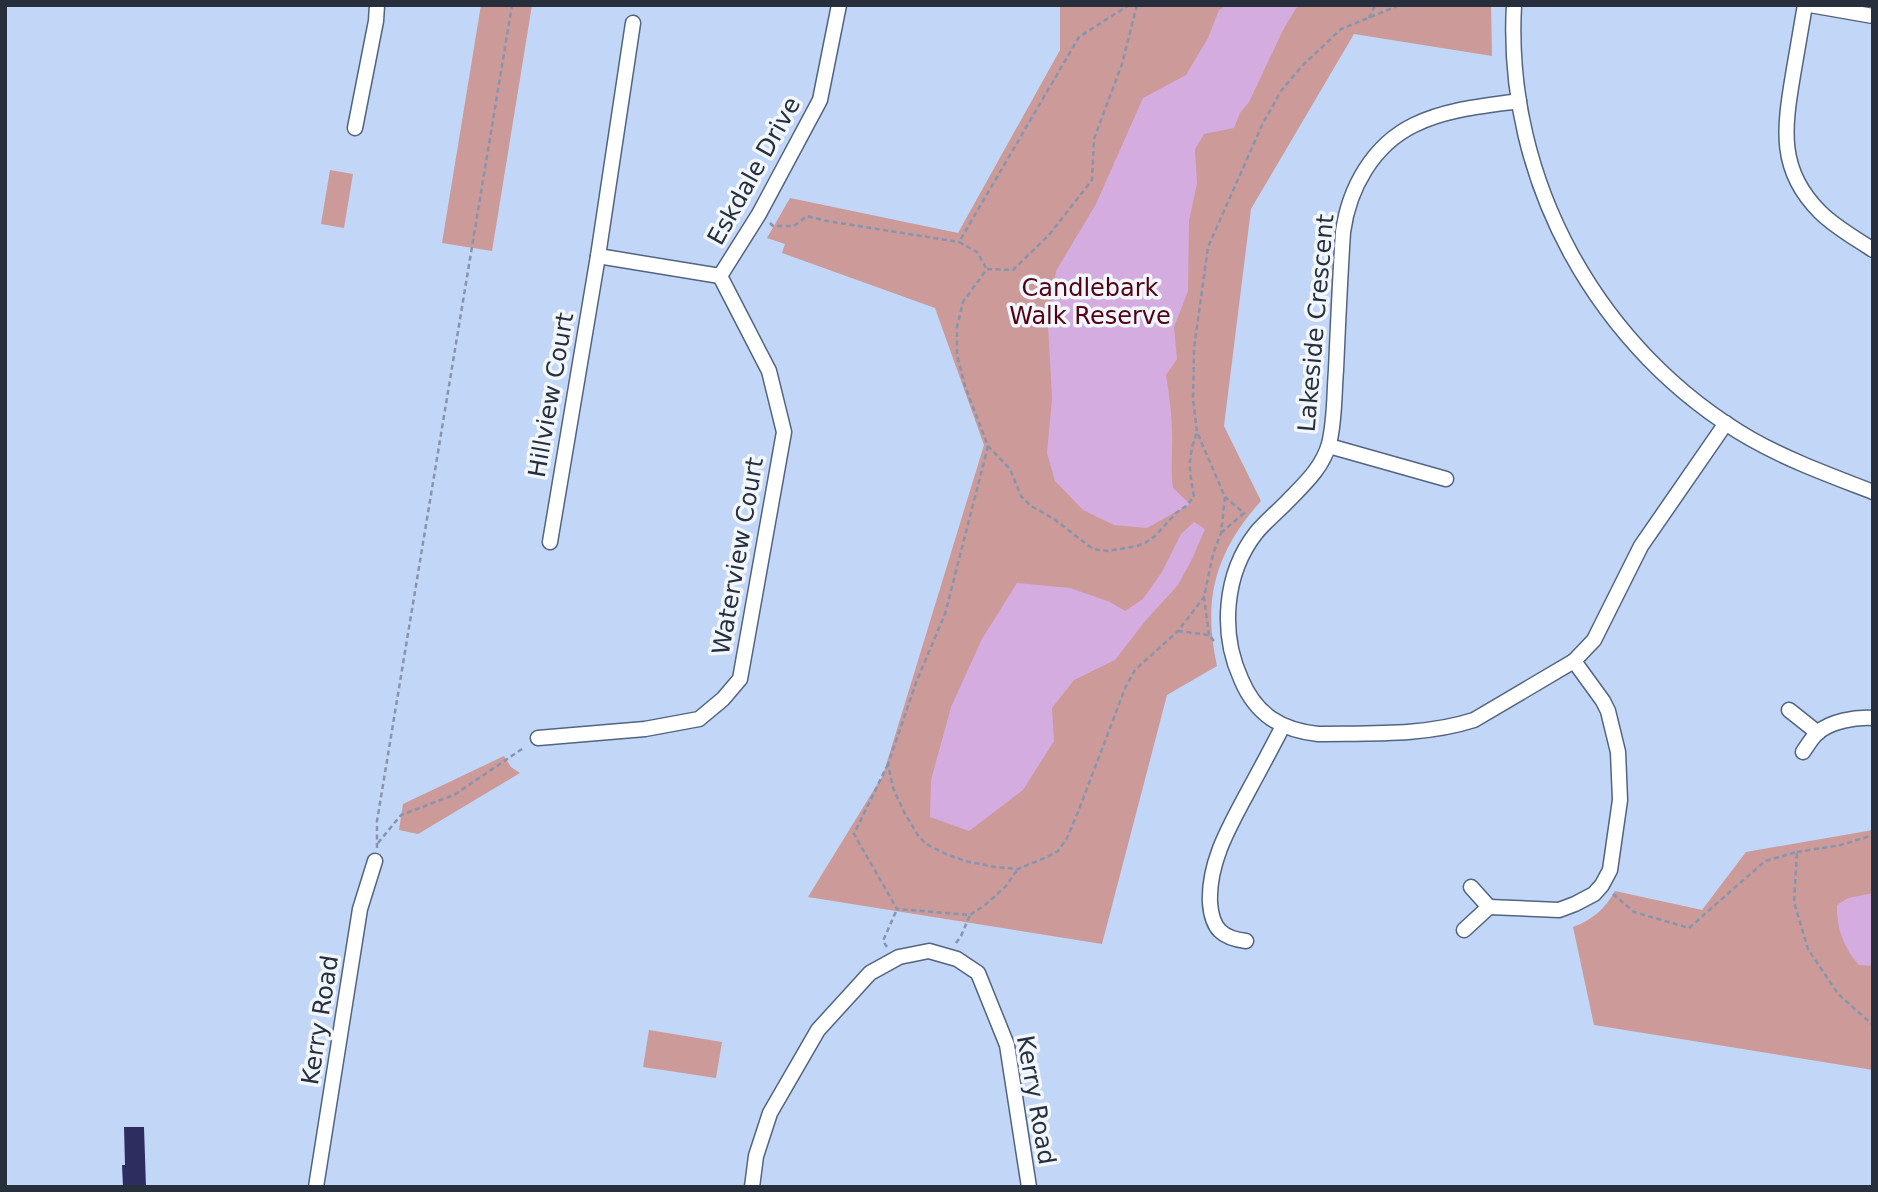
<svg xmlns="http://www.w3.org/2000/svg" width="1878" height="1192" viewBox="0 0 1878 1192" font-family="'DejaVu Sans',sans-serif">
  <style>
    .green { fill: #cb9a99 }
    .water { fill: #d5acdf }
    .building { fill: #2d2e5f }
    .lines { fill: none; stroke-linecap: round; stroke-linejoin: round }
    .street-casing { stroke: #526480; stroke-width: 17 }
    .path { stroke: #8695ae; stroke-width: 2.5; stroke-dasharray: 5 3.5; stroke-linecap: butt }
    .street { stroke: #fff; stroke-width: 14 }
    .labels { text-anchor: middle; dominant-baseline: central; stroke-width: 7; stroke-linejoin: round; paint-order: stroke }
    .street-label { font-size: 24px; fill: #272f3c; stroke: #f2f6fd }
    .park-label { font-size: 24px; fill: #501; stroke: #f2f6fd }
  </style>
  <rect width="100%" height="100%" fill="#c2d6f7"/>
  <g class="green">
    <polygon points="481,5 532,5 492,251 442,243"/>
    <path d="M1060 5H1491L1492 56 1354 34 1251 209 1224 426 1261 501C1216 551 1202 599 1217 666L1167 695 1102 944 808 897 883 775 984 445 935 308 782 253 785 244 767 238 790 198 958 233 1060 50Z"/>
    <polygon points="330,170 353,174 344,228 321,224"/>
    <polygon points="504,756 511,767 520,773 418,834 399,830 403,804"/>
    <path d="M1873 830V1070L1594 1025 1573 927C1592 920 1605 909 1615 891L1702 910 1746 852Z"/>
    <polygon points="649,1030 722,1042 716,1078 643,1067"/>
  </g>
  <g class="water">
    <path d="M1227 5H1298L1283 30 1249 102 1240 113 1234 128 1204 134 1195 149 1197 183 1189 221 1188 291 1174 327 1177 359 1166 375C1170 399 1173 424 1172 449 1172 462 1171 474 1173 488L1190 504 1147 528 1114 525 1083 510 1055 481 1047 453 1052 398 1048 325 1056 271 1096 204 1143 98 1186 75 1208 38 1219 10Z"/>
    <polygon points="1194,522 1205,529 1193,557 1178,585 1146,620 1115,660 1074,680 1052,708 1054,741 1023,790 969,831 930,817 931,780 951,707 982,639 1017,583 1070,588 1110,602 1125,611 1143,599 1162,572 1181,534"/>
    <path d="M1873 893V966L1859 965C1844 949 1836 927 1837 905L1848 898Z"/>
  </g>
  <polygon class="building" points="124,1127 144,1127 146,1187 123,1187 122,1165 125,1165"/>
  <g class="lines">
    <defs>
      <g id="street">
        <path d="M1514 5C1504 181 1599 351 1751 439 1790 461 1832 476 1873 492"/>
        <path d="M1805 5C1801 29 1797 52 1793 75 1784 129 1778 170 1820 212 1835 227 1855 238 1873 250"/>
        <polyline points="1810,5 1873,16"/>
        <path d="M1519 101C1484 106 1446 109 1414 125 1373 145 1349 188 1343 232 1340 278 1338 324 1336 370 1334 394 1335 420 1329 444 1322 469 1303 485 1286 503 1276 513 1265 522 1256 533 1224 574 1220 633 1241 679 1256 715 1281 730 1318 734 1370 733 1424 736 1474 720L1574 661 1594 640 1641 546 1726 423"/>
        <polyline points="355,128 376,21 377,5"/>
        <polyline points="598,256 720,276 759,214 820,100 839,5"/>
        <polyline points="1329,446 1446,479"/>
        <polyline points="550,542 598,256 633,23"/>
        <polyline points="1789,710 1818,733"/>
        <polyline points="538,738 645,729 699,719 723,699 740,679 784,432 769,371 720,276"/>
        <path d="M1803 752C1807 746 1812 738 1817 733 1831 721 1855 717 1873 718"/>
        <polyline points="1489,907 1559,910 1575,904 1594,894 1602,885 1610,870 1620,800 1618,752 1608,711 1603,701 1574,661"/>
        <polyline points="1464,930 1489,907 1471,887"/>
        <path d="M1246 941C1222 938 1212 929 1210 903 1208 861 1231 824 1250 788 1261 768 1272 747 1283 726"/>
        <polyline points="316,1187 360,909 375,861"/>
        <polyline points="752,1187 756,1156 770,1113 818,1030 870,973 899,957 929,951 957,959 978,973 1007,1045 1029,1187"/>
      </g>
    </defs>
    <use href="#street" class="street-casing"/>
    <g class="path">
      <path d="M1137 5 1122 64 1094 139 1092 180 1049 235 1013 270 987 269 963 302 957 327V355L965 386 988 446 1010 469 1021 496 1031 506 1054 519 1093 549 1108 551 1137 546 1145 543 1155 536 1176 513 1186 506 1194 497C1189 468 1187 460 1197 432"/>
      <polyline points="1369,18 1375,5"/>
      <polyline points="770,223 773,226 794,226 807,216 827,221 959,242"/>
      <polyline points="986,268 977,252 959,242 1079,37 1129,5"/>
      <polyline points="988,446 945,614 917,680 888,764 893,788 904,812 919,837 928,845 946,854 965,861 995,867 1018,869 1047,857 1058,851 1067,838 1078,812 1126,686 1135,670 1178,631 1204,597"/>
      <polyline points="1221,533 1244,513 1225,497"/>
      <polyline points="1178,631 1209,635 1214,641"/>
      <polyline points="1209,635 1204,597 1213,554 1221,533 1225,497 1197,432 1193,399 1194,348 1208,247 1263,123 1281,91 1302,66 1341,29 1400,5"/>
      <polyline points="888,764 854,834 897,909 970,915 985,905 1006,886 1018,869"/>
      <polyline points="378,843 401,815 454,795 525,747"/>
      <polyline points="377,848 377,821 512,5"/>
      <polyline points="1797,852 1841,845 1873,835"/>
      <polyline points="1613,894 1634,912 1689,928 1765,861 1797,852 1794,902 1808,949 1838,994 1873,1025"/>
      <polyline points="956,943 961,936 970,915"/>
      <polyline points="887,947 883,941 897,909"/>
    </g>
    <use href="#street" class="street"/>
  </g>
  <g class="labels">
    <g class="street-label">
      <text transform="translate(754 171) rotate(-61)">Eskdale Drive</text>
      <text transform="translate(1316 323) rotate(-85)">Lakeside Crescent</text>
      <text transform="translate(551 395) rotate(-80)">Hillview Court</text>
      <text transform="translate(738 556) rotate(-80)">Waterview Court</text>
      <text transform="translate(320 1020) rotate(-81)">Kerry Road</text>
      <text transform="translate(1036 1100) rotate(80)">Kerry Road</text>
    </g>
    <g class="park-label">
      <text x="1090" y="288">Candlebark<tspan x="1090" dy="28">Walk Reserve</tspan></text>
    </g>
  </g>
  <rect width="1878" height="1192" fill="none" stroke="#272f3c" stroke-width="14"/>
</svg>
